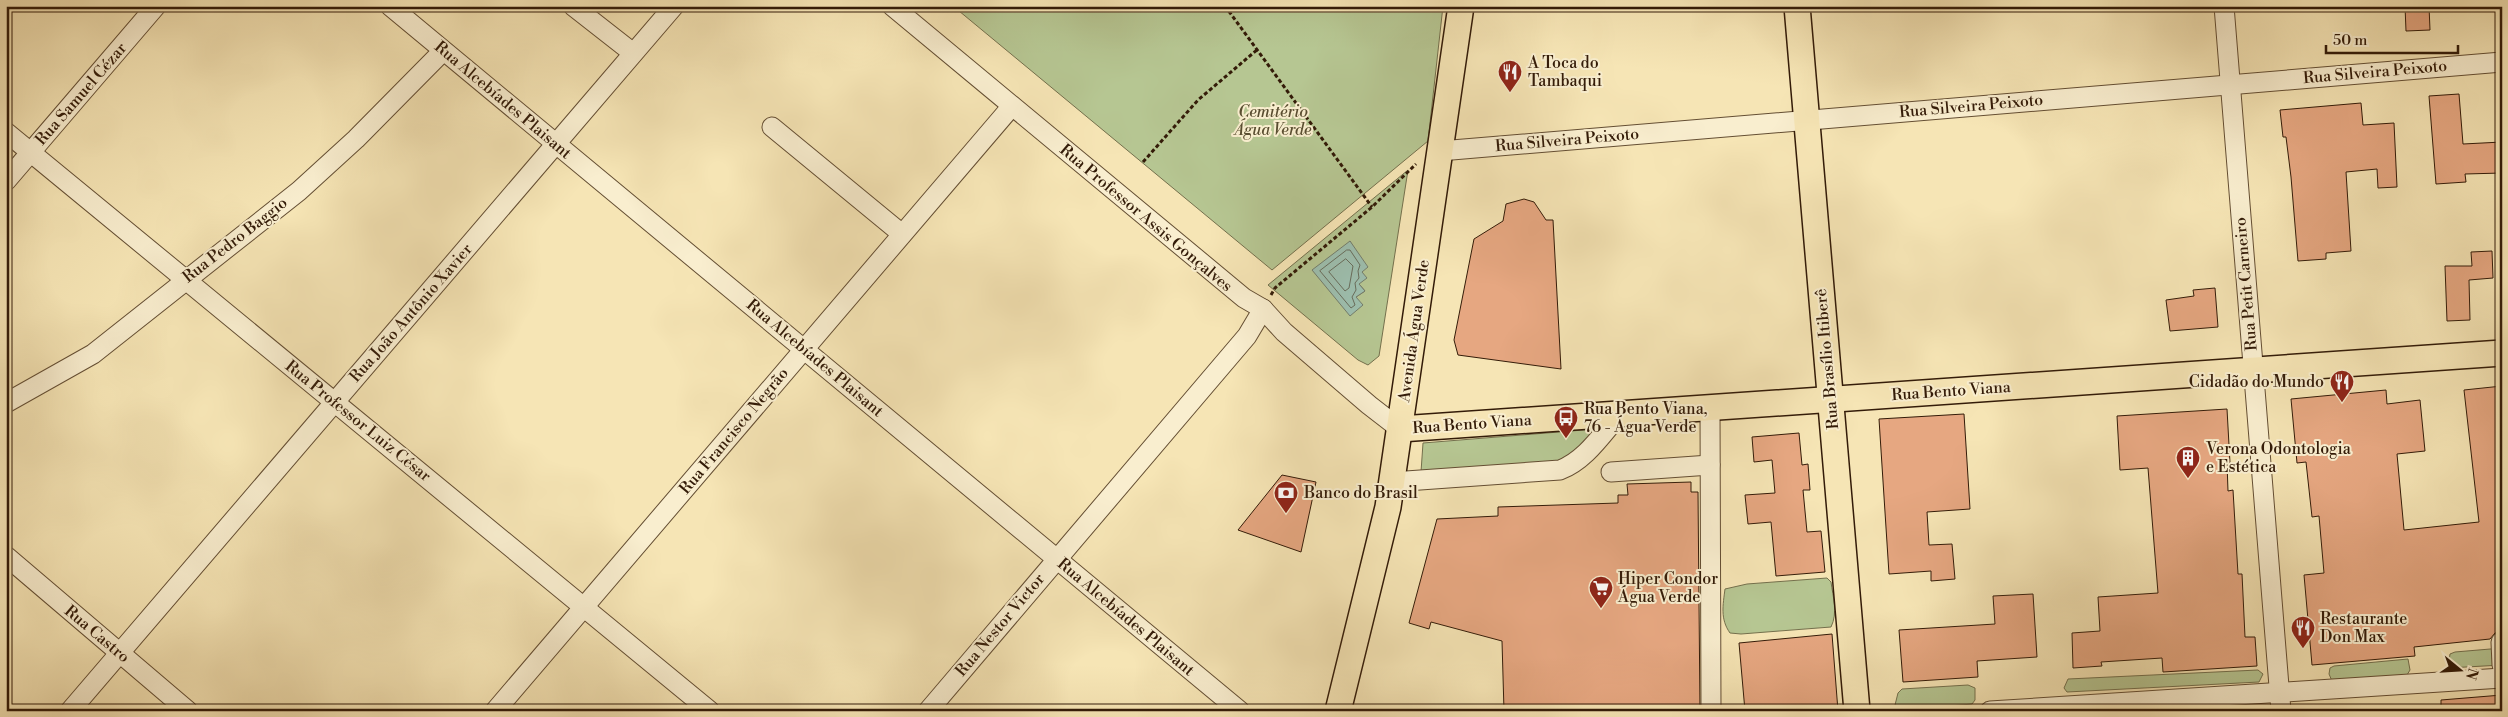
<svg xmlns="http://www.w3.org/2000/svg" width="2508" height="717" viewBox="0 0 2508 717" font-family="'Libre Bodoni',serif">
  <style>
    .green { fill: #b6c692; stroke: #74704d; fill-rule: evenodd }
    .water { fill: #9dbfaf; stroke: #737d6c }
    .lines { fill: none; stroke-linecap: round; stroke-linejoin: round }
    .shore { stroke: #686d5c; stroke-width: 1 }
    .building { fill: #e6a781; stroke: #331b08 }
    .minor-casing { stroke: #644e33; stroke-width: 21 }
    .major-casing { stroke: #331b08; stroke-width: 28 }
    .path { stroke: #331b08; stroke-width: 3; stroke-dasharray: 4 2.5; stroke-linecap: butt }
    .minor { stroke: #f9eecf; stroke-width: 19 }
    .major { stroke: #f6e5b5; stroke-width: 25 }
    .labels { text-anchor: middle; dominant-baseline: central; stroke-width: 4; stroke-linejoin: round; paint-order: stroke }
    .poi-label { font-size: 16px; fill: #331b08; stroke: #f9eecf; text-anchor: start }
    .street-label { font-size: 16px; fill: #331b08; stroke: #f9eecf }
    .park-label { font-size: 16px; font-style: italic; fill: #5a4e31; stroke: #f9eecf }
  </style>
  <rect width="100%" height="100%" fill="#f6e5b5"/>
  <filter id="stains"><feTurbulence type="fractalNoise" baseFrequency=".004" numOctaves="4"/><feColorMatrix values="0 0 0 0 .2 0 0 0 0 .09 0 0 0 0 .02 0 0 0 .5 -.17"/></filter>
  <radialGradient id="worn" r=".72"><stop offset=".6" stop-color="#630" stop-opacity="0"/><stop offset="1" stop-color="#630" stop-opacity=".3"/></radialGradient>
  <g class="green">
    <polygon points="953,6 1443,6 1428,141 1272,270"/>
    <path d="M1408 170 1379 356 1368 365 1358 360 1268 285ZM1350 241 1362 271 1359 284 1365 291 1356 297Z"/>
    <polygon points="1596,429 1567,460 1421,472 1423,443"/>
    <path d="M1827 578 1831 582C1833 597 1838 613 1831 627L1741 634 1730 633C1720 619 1723 605 1725 589L1747 584Z"/>
    <polygon points="2502,648 2502,665 2448,668 2450,654 2455,652"/>
    <polygon points="2408,659 2410,670 2407,675 2332,681 2329,674 2330,668 2334,666"/>
    <polygon points="2258,670 2263,674 2259,682 2067,692 2064,688 2068,679"/>
    <polygon points="1968,685 1975,688 1975,700 1972,704 1904,710 1895,705 1898,693 1902,689"/>
  </g>
  <polygon class="water" points="1350,241 1368,267 1362,272 1367,278 1359,284 1365,291 1356,297 1363,305 1350,316 1312,270"/>
  <g class="lines">
    <g class="shore">
      <polygon points="1347,250 1350,250 1360,265 1358,271 1359,278 1355,283 1356,290 1352,297 1355,305 1351,308 1320,271"/>
      <polygon points="1346,259 1353,266 1349,288 1345,291 1329,272"/>
    </g>
  </g>
  <g class="building">
    <polygon points="2405,6 2429,6 2430,30 2406,31"/>
    <polygon points="2459,94 2463,144 2502,142 2502,173 2465,174 2466,182 2436,184 2429,96"/>
    <polygon points="2361,103 2363,125 2394,123 2397,187 2378,188 2377,169 2346,172 2351,251 2326,253 2326,259 2298,261 2291,177 2286,137 2283,137 2280,110"/>
    <polygon points="1524,199 1534,202 1546,220 1553,220 1561,369 1458,355 1454,340 1474,239 1503,221 1506,204"/>
    <polygon points="2492,251 2493,278 2469,280 2470,320 2447,321 2445,266 2472,266 2471,252"/>
    <polygon points="2215,288 2218,327 2170,331 2166,300 2194,296 2193,290"/>
    <polygon points="2502,386 2502,631 2495,633 2490,639 2414,647 2415,656 2312,665 2304,575 2324,573 2319,516 2312,517 2306,462 2297,463 2291,399 2386,390 2387,404 2420,400 2425,451 2397,454 2404,530 2479,522 2464,390"/>
    <polygon points="2227,409 2230,463 2227,463 2228,491 2233,490 2238,574 2242,574 2245,637 2255,637 2257,666 2163,672 2162,658 2101,662 2102,666 2073,668 2072,633 2100,631 2098,597 2158,593 2148,468 2120,470 2117,416"/>
    <polygon points="1964,414 1970,509 1927,512 1929,545 1952,544 1955,579 1931,581 1931,571 1889,574 1879,419"/>
    <polygon points="1799,433 1802,465 1808,464 1810,490 1803,490 1807,532 1821,531 1825,572 1776,576 1771,522 1748,524 1745,495 1775,493 1772,460 1754,462 1752,437"/>
    <polygon points="1282,475 1316,482 1301,552 1238,530"/>
    <polygon points="1691,482 1691,492 1698,492 1700,711 1504,711 1502,641 1431,622 1429,629 1409,623 1437,519 1498,516 1498,507 1618,503 1618,495 1628,495 1627,484"/>
    <polygon points="2033,594 2037,657 1977,661 1978,677 1903,682 1899,630 1995,624 1993,596"/>
    <polygon points="1832,634 1838,711 1745,711 1739,643"/>
    <polygon points="2502,695 2502,711 2441,711 2441,700"/>
  </g>
  <g class="lines">
    <defs>
      <g id="minor">
        <polyline points="390,6 1240,711"/>
        <polyline points="573,6 633,53"/>
        <polyline points="892,6 1244,298 1263,309 1284,332 1369,405 1400,429"/>
        <polyline points="2224,6 2281,711"/>
        <polyline points="772,127 902,234"/>
        <polyline points="6,132 710,711"/>
        <polyline points="1440,151 2502,62"/>
        <polyline points="6,181 156,6"/>
        <polyline points="6,403 93,354 299,191 356,139 443,51"/>
        <polyline points="1710,408 1711,711"/>
        <polyline points="1611,472 1710,465"/>
        <path d="M1392 482 1560 470C1586 460 1602 434 1620 414"/>
        <polyline points="6,556 188,711"/>
        <polyline points="2501,642 2502,665"/>
        <polyline points="70,711 674,6"/>
        <polyline points="495,711 1012,106"/>
        <polyline points="928,711 1247,336 1263,309"/>
        <polyline points="1990,711 2502,678"/>
      </g>
      <g id="major">
        <polyline points="1797,6 1857,711"/>
        <polyline points="1400,429 2502,353"/>
        <polyline points="1338,711 1388,507 1461,6"/>
      </g>
    </defs>
    <use href="#minor" class="minor-casing"/>
    <use href="#major" class="major-casing"/>
    <g class="path">
      <polyline points="1225,6 1372,207"/>
      <polyline points="1143,162 1198,100 1258,49"/>
      <polyline points="1271,295 1275,288 1372,207 1416,164"/>
    </g>
    <use href="#minor" class="minor"/>
    <use href="#major" class="major"/>
  </g>
  <defs>
    <symbol id="restaurant-pin" viewBox="-11 -11 22 30"><path d="M0 17L-7.5 6A9.5 9.5 0 1 1 7.5 6Z" fill="#8f2418" stroke="#f9eecf"/><path d="M-5-6h1v4h1v-4h1v4h1v-4h1v5L-1.5 .5V6h-2V.5L-5-1ZM5-6V6H3V1.5H1.5Q1.5-4 5-6Z" fill="#fff"/></symbol>
    <symbol id="bus-pin" viewBox="-11 -11 22 30"><path d="M0 17L-7.5 6A9.5 9.5 0 1 1 7.5 6Z" fill="#8f2418" stroke="#f9eecf"/><path d="M-5-6H5V4H4V6H2V4H-2V6H-4V4H-5ZM-3.5-4V0h7V-4ZM-3.5 1.2v1.5H-2V1.2ZM2 1.2v1.5H3.5V1.2Z" fill="#fff"/></symbol>
    <symbol id="building-pin" viewBox="-11 -11 22 30"><path d="M0 17L-7.5 6A9.5 9.5 0 1 1 7.5 6Z" fill="#8f2418" stroke="#f9eecf"/><path d="M-4-6H4V6H1V3H-1V6H-4ZM-2.5-4.3h1.7v1.8h-1.7ZM.8-4.3h1.7v1.8H.8ZM-2.5-1h1.7V.8h-1.7ZM.8-1h1.7V.8H.8Z" fill="#fff"/></symbol>
    <symbol id="bank-pin" viewBox="-11 -11 22 30"><path d="M0 17L-7.5 6A9.5 9.5 0 1 1 7.5 6Z" fill="#8f2418" stroke="#f9eecf"/><path d="M-6-4H6V4H-6ZM0-2.3a2.3 2.3 0 1 0 0 4.6a2.3 2.3 0 1 0 0-4.6Z" fill="#fff"/></symbol>
    <symbol id="supermarket-pin" viewBox="-11 -11 22 30"><path d="M0 17L-7.5 6A9.5 9.5 0 1 1 7.5 6Z" fill="#8f2418" stroke="#f9eecf"/><path d="M-6-5.5h2.5l.6 2H6L4.5 2H-2.5L-4.4-4H-6ZM-1.5 3.2a1.3 1.3 0 1 0 .1 0ZM3 3.2a1.3 1.3 0 1 0 .1 0Z" fill="#fff"/></symbol>
  </defs>
  <g fill-rule="evenodd">
    <use href="#restaurant-pin" x="1496" y="58" width="28" height="38"/>
    <use href="#restaurant-pin" x="2328" y="368" width="28" height="38"/>
    <use href="#bus-pin" x="1552" y="404" width="28" height="38"/>
    <use href="#building-pin" x="2174" y="444" width="28" height="38"/>
    <use href="#bank-pin" x="1272" y="479" width="28" height="38"/>
    <use href="#supermarket-pin" x="1587" y="574" width="28" height="38"/>
    <use href="#restaurant-pin" x="2289" y="614" width="28" height="38"/>
  </g>
  <g class="labels">
    <g class="poi-label">
      <text x="1528" y="63">A Toca do<tspan x="1528" dy="18">Tambaqui</tspan></text>
      <text x="2324" y="382" text-anchor="end">Cidadão do Mundo</text>
      <text x="1584" y="409">Rua Bento Viana,<tspan x="1584" dy="18">76 - Água Verde</tspan></text>
      <text x="2206" y="449">Verona Odontologia<tspan x="2206" dy="18">e Estética</tspan></text>
      <text x="1304" y="493">Banco do Brasil</text>
      <text x="1618" y="579">Hiper Condor<tspan x="1618" dy="18">Água Verde</tspan></text>
      <text x="2320" y="619">Restaurante<tspan x="2320" dy="18">Don Max</tspan></text>
    </g>
    <g class="street-label">
      <text transform="translate(2375 72) rotate(-5)">Rua Silveira Peixoto</text>
      <text transform="translate(81 94) rotate(-49)">Rua Samuel Cézar</text>
      <text transform="translate(503 100) rotate(40)">Rua Alcebíades Plaisant</text>
      <text transform="translate(1971 106) rotate(-5)">Rua Silveira Peixoto</text>
      <text transform="translate(1567 140) rotate(-5)">Rua Silveira Peixoto</text>
      <text transform="translate(1146 218) rotate(40)">Rua Professor Assis Gonçalves</text>
      <text transform="translate(235 240) rotate(-38)">Rua Pedro Baggio</text>
      <text transform="translate(2246 284) rotate(-95)">Rua Petit Carneiro</text>
      <text transform="translate(411 313) rotate(-49)">Rua João Antônio Xavier</text>
      <text transform="translate(1414 331) rotate(-82)">Avenida Água Verde</text>
      <text transform="translate(815 358) rotate(40)">Rua Alcebíades Plaisant</text>
      <text transform="translate(1827 359) rotate(-95)">Rua Brasílio Itiberê</text>
      <text transform="translate(1951 391) rotate(-4)">Rua Bento Viana</text>
      <text transform="translate(358 421) rotate(39)">Rua Professor Luiz César</text>
      <text transform="translate(1472 424) rotate(-4)">Rua Bento Viana</text>
      <text transform="translate(734 431) rotate(-50)">Rua Francisco Negrão</text>
      <text transform="translate(1126 617) rotate(40)">Rua Alcebíades Plaisant</text>
      <text transform="translate(1000 625) rotate(-50)">Rua Nestor Victor</text>
      <text transform="translate(97 634) rotate(40)">Rua Castro</text>
    </g>
    <g class="park-label">
      <text x="1273" y="112">Cemitério<tspan x="1273" dy="18">Água Verde</tspan></text>
    </g>
  </g>
  <rect width="2508" height="717" fill="none" stroke="#f6e5b5" stroke-width="25"/>
  <rect x="8" y="8" width="2493" height="702" fill="none" stroke="#331b08" stroke-width="2.5"/>
  <rect x="12" y="12" width="2483" height="692" fill="none" stroke="#331b08"/>
  <g transform="translate(2460 670) rotate(108)" stroke="#f9eecf" stroke-width="4" paint-order="stroke">
  <path d="M0-4L9 19L0 12L-9 19Z" fill="#331b08"/>
  <text y="-8" font-size="14" font-weight="bold" text-anchor="middle" fill="#331b08">N</text>
  </g>
  <path d="M2326 45v8h132v-8" fill="none" stroke="#331b08" stroke-width="2.5"/>
  <text x="2333" y="45" font-size="15" fill="#331b08" stroke="#f9eecf" stroke-width="4" paint-order="stroke">50 m</text>
  <rect width="100%" height="100%" filter="url(#stains)"/>
  <rect width="100%" height="100%" fill="url(#worn)"/>
</svg>
